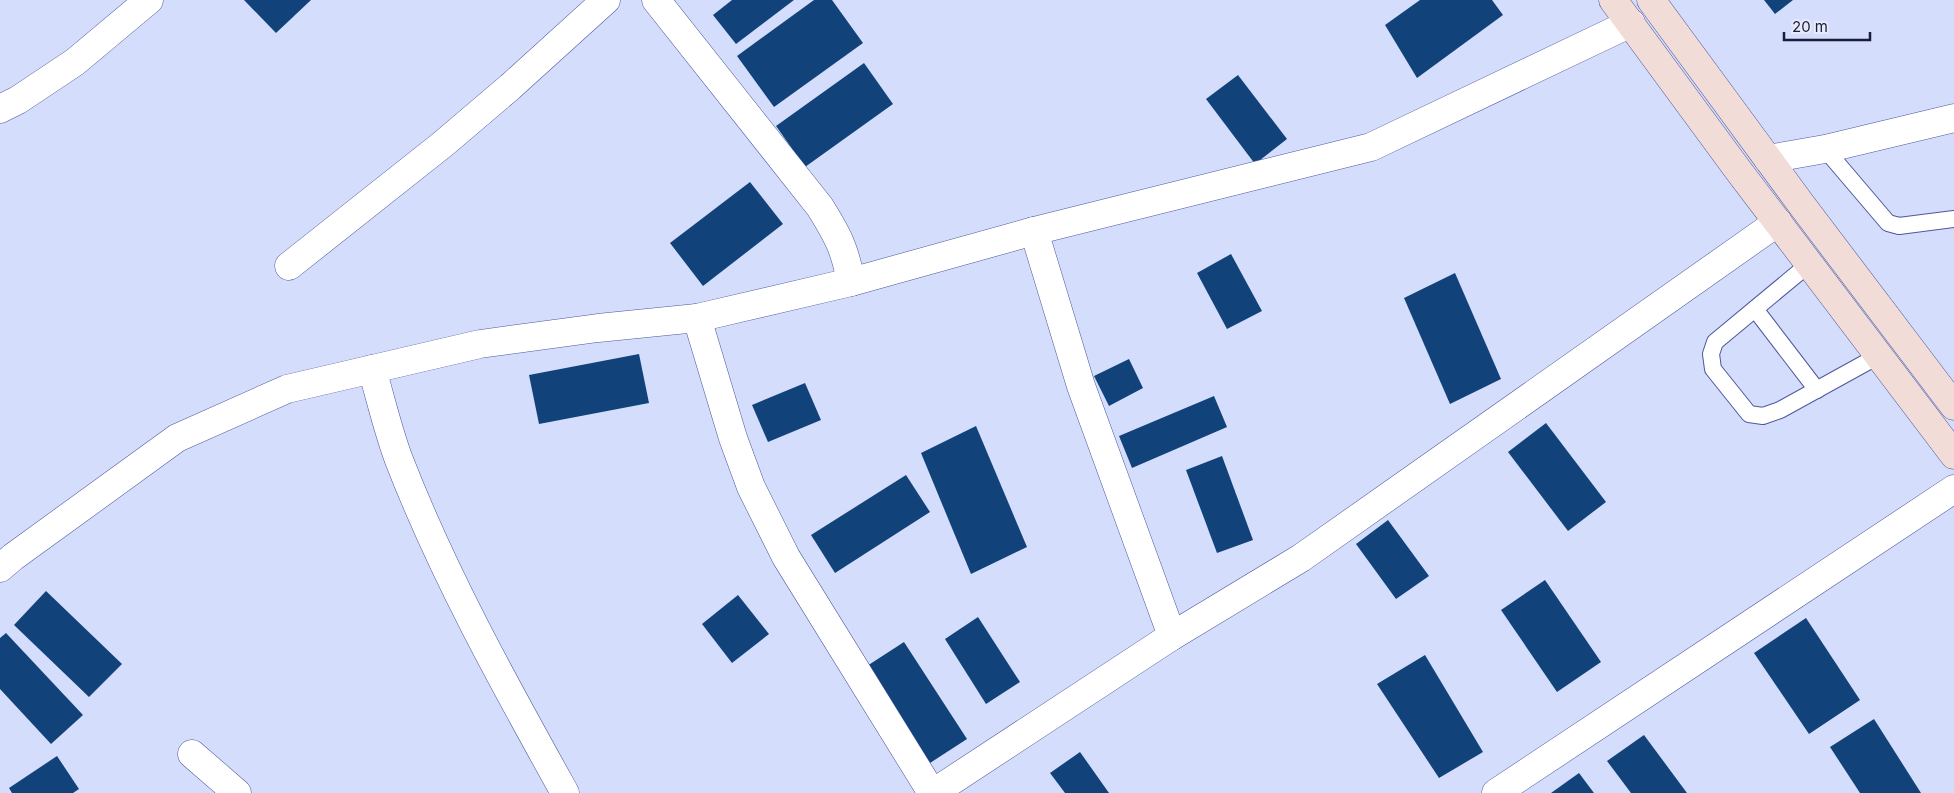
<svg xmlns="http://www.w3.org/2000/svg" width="1954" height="793" viewBox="0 0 1954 793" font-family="Inter,sans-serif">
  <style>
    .building { fill: #11437a }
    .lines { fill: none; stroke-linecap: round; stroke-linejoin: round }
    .lane-casing { stroke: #4d589c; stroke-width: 18 }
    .street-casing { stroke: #4d589c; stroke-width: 29 }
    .secondary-casing { stroke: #4d589c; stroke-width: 29 }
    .lane { stroke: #fff; stroke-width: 16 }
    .street { stroke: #fff; stroke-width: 28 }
    .secondary { stroke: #f2dcd7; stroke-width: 28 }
  </style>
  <rect width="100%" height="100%" fill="#d5ddfc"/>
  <g class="building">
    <polygon points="244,0 311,0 276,33"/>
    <polygon points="732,0 794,0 736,44 713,15"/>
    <polygon points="814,0 832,0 863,43 774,107 737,56"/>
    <polygon points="1420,0 1492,0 1503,15 1417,78 1385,25"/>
    <polygon points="1764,0 1793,0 1775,14"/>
    <polygon points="864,63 893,104 805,167 776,126"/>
    <polygon points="1238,75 1287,139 1255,164 1206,99"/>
    <polygon points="750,182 783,224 703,286 670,243"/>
    <polygon points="1231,254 1262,311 1227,329 1197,273"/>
    <polygon points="1455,273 1501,379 1450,404 1404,298"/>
    <polygon points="639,354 649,403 539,424 529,375"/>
    <polygon points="1129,359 1143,388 1109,406 1094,376"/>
    <polygon points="805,383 821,420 768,442 752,405"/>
    <polygon points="1214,396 1227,427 1132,468 1119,436"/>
    <polygon points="1546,423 1606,502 1568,531 1508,452"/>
    <polygon points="976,426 1027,547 971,574 921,453"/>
    <polygon points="1222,456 1253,540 1217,553 1186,470"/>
    <polygon points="906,475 930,512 835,573 811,535"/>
    <polygon points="1388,520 1429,576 1396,599 1356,544"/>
    <polygon points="1545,580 1601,662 1557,692 1501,610"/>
    <polygon points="46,591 122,664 89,697 14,625"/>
    <polygon points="738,595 769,634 732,663 702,624"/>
    <polygon points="978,617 1020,682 986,704 945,639"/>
    <polygon points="1806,618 1860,700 1809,734 1754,653"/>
    <polygon points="6,633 83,715 51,744 0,689 0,638"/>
    <polygon points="904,642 967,739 930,763 867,666"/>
    <polygon points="1425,655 1483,752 1439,778 1377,684"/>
    <polygon points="1874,719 1921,793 1860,793 1830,747"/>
    <polygon points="1644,735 1687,793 1631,793 1607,761"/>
    <polygon points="1080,752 1109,793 1065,793 1050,773"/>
    <polygon points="57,756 79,789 73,793 12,793 9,788"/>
    <polygon points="1579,773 1594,793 1551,793"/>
  </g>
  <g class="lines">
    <defs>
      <g id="lane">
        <polyline points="1825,149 1888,223 1899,226 1954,219"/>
        <polyline points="1809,264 1715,342 1711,354 1713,369 1749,414 1763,416 1780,410 1878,356"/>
        <polyline points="1755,309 1817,390"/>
      </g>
      <g id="street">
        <path d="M656 0 820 207C838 236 845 249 851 282"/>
        <polyline points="0,109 18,100 75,62 149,0"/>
        <polyline points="1768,159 1825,149 1954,118"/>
        <polyline points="1034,231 1081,386 1172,636"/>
        <polyline points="289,266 443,144 510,87 606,0"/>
        <polyline points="697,318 733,438 751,487 786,557 932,793"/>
        <path d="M372 369C381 400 388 431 399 460 444 576 505 685 565 793"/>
        <polyline points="0,568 13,557 177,438 287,389 480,344 598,328 697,318 851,282 1034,231 1371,147 1631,23"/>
        <polyline points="192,754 237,793"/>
        <polyline points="933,793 1172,636 1301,558 1778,222"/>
        <polyline points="1496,793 1954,489"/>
      </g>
      <g id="secondary">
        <polyline points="1613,0 1738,170 1954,455"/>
        <polyline points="1651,0 1801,204 1954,406"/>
      </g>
    </defs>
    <use href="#lane" class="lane-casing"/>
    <use href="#street" class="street-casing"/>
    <use href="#secondary" class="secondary-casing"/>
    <use href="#lane" class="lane"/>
    <use href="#street" class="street"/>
    <use href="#secondary" class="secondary"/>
  </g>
  <path d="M1784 32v8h86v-8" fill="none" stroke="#181d3a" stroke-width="2.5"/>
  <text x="1792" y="32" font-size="15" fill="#181d3a" stroke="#e6eafa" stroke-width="4" paint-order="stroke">20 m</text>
</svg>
